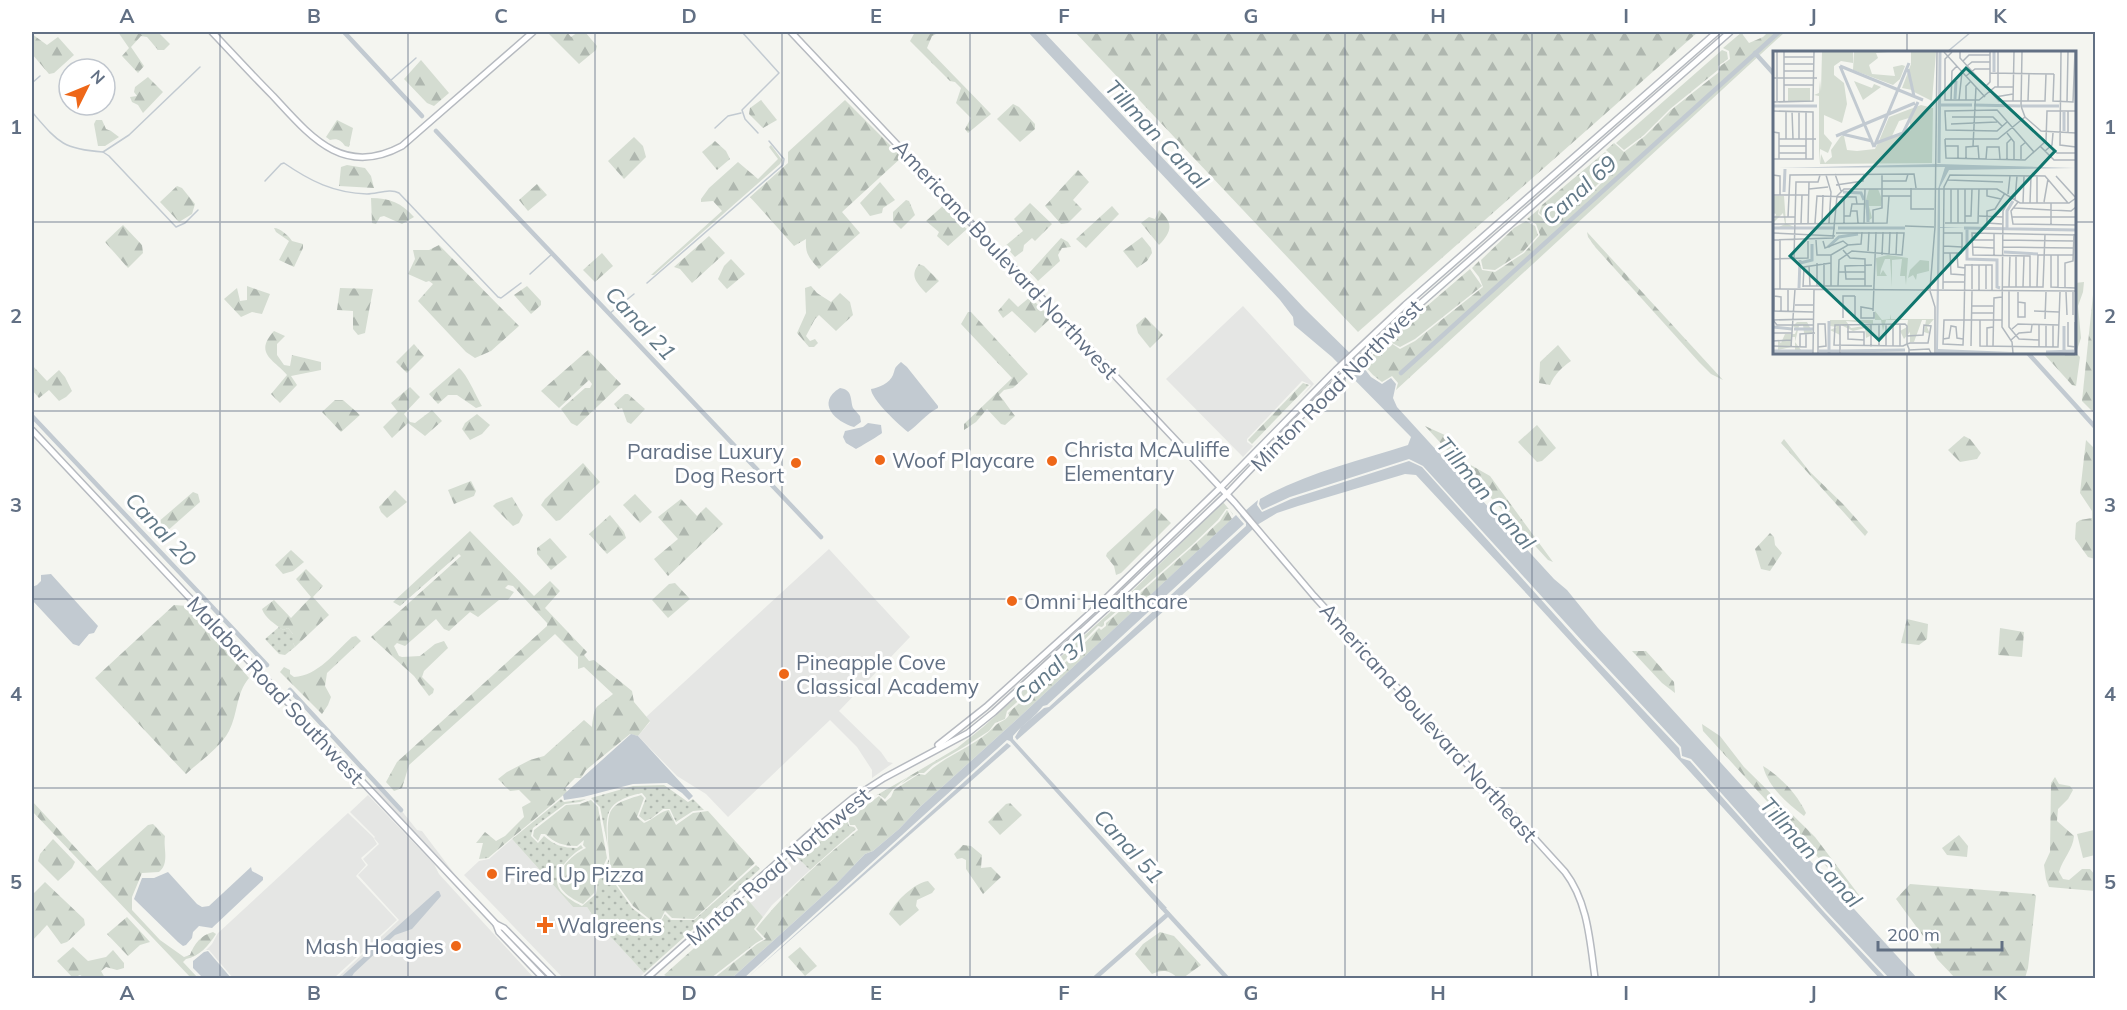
<svg xmlns="http://www.w3.org/2000/svg" width="2127" height="1010" viewBox="0 0 2127 1010" font-family="Mulish,sans-serif">
  <style>
    .built { fill: #e5e6e4 }
    .grass { fill: url(#grass-dots) }
    .forest { fill: url(#forest-firs) }
    .pitch { fill: #d4dcd1 }
    .water { fill: #c2cad1 }
    .lines { fill: none; stroke-linecap: round; stroke-linejoin: round }
    .stream { stroke: #c2cad1; stroke-width: 1.5 }
    .canal { stroke: #c2cad1; stroke-width: 4.5 }
    .secondary-casing { stroke: #b6bac0; stroke-width: 8 }
    .secondary { stroke: #fff; stroke-width: 5 }
    .grid { fill: none; stroke: #627084; stroke-width: 1.5; stroke-opacity: 0.55 }
    .poi-dot { fill: #ee6718; stroke: #fff; stroke-width: 2 }
    .labels { text-anchor: middle; dominant-baseline: central; stroke-width: 6; stroke-linejoin: round; paint-order: stroke }
    .street-label { font-size: 21px; fill: #627084; stroke: #fff }
    .poi-label { font-size: 21px; fill: #627084; stroke: #fff; text-anchor: start }
    .water-label { font-size: 22px; font-style: italic; fill: #627988; stroke: #fff }
    .inset-river { fill: none; stroke: #c2cad1; stroke-width: 3 }
    .inset-road { fill: none; stroke: #b1b8be; stroke-width: 1.5 }
    .view { fill: #0f766e; fill-opacity: 0.15; stroke: #0f766e; stroke-width: 3 }
    .inset-edge { fill: none; stroke: #627084; stroke-width: 3 }
    .neatline { fill: none; stroke: #627084; stroke-width: 2 }
    .grid-label { font-size: 20px; text-anchor: middle; font-weight: bold; fill: #627084 }
  </style>
  <defs>
    <pattern id="grass-dots" width="8" height="8" patternUnits="userSpaceOnUse" patternTransform="scale(1.5)"><rect width="8" height="8" fill="#d4dcd1"/><path d="M2 2h.1M6 6h.1" fill="none" stroke="#afb7af" stroke-width="1.8" stroke-linecap="round"/></pattern>
    <pattern id="forest-firs" width="22" height="20" patternUnits="userSpaceOnUse" patternTransform="scale(1.5)"><rect width="22" height="20" fill="#d4dcd1"/><path d="M5 1l3.5 6h-7zM16 11l3.5 6h-7z" fill="#afb7af"/></pattern>
  </defs>
  <rect width="100%" height="100%" fill="#f4f5f0"/>
  <g class="built">
    <polygon points="1243,306 1314,384 1301,397 1311,385 1302,381 1247,439 1247,442 1253,446 1268,430 1243,457 1166,379"/>
    <polygon points="829,549 910,637 839,711 881,752 888,762 893,763 872,778 872,770 857,747 830,720 728,817 706,794 677,776 638,736 650,722 646,717"/>
    <polygon points="380,784 417,830 422,831 459,880 458,881 373,790"/>
    <polygon points="368,795 434,864 439,874 534,978 337,978 399,920 358,875 368,865 363,859 379,844 374,838 375,837 350,812"/>
    <polygon points="348,813 373,837 377,844 361,858 366,865 356,876 397,920 334,978 233,978 209,950 206,950 212,944 218,933"/>
    <polygon points="512,839 573,907 587,907 597,922 644,973 639,978 563,978 464,875 479,861 489,859"/>
    <polygon points="796,856 810,870 772,905 763,917 748,900"/>
  </g>
  <g class="grass">
    <polygon points="279,627 283,630 288,628 293,634 293,643 295,647 285,655 279,654 265,639"/>
    <polygon points="908,777 893,789 885,799 878,794 846,817 849,826 854,827 856,829 810,870 796,856 826,830 858,806"/>
    <path d="M664 785 688 802 693 799 704 810 693 811 676 822 670 809H663L652 818 645 821 639 816 646 798 642 793C604 801 605 814 608 848L600 807 591 798 633 786Z"/>
    <path d="M561 799 564 802 586 799 580 802 565 804 533 828 531 836 538 843 544 836C554 845 563 848 577 848L581 845 583 848C576 851 570 857 565 863 547 884 562 896 582 906L596 894 598 882 609 859V880L616 885 632 908 652 923 661 921 665 914 671 920H694L756 865 760 869 644 973 597 922 587 907H573L512 839Z"/>
  </g>
  <g class="forest">
    <polygon points="118,32 158,32 170,44 164,50 158,50 147,37 141,36 131,47 144,66 138,73 122,56 129,48"/>
    <polygon points="547,32 567,32 571,37 578,32 585,32 597,46 596,50 579,64"/>
    <polygon points="915,32 940,32 932,36 927,48 991,114 968,133 965,129 971,118 956,103 961,88 955,82 950,81 910,41"/>
    <polygon points="1075,32 1698,32 1358,332"/>
    <polygon points="1742,32 1743,35 1749,43 1763,37 1768,32 1785,32 1396,390 1398,383 1392,376 1382,382 1373,375 1363,364 1388,341 1400,349 1415,341 1483,287 1479,277 1472,268 1479,261 1482,270 1495,272 1524,253 1540,235 1536,224 1527,219 1539,209 1538,214 1549,224 1591,194 1611,173 1614,157 1606,150 1614,143 1624,152 1645,136 1671,110 1719,72 1719,67 1730,59 1729,51 1723,48"/>
    <polygon points="32,34 47,45 58,37 74,55 54,73 49,74 32,54"/>
    <polygon points="1722,50 1727,52 1728,59 1718,66 1718,70 1670,109 1644,135 1624,150 1616,143"/>
    <polygon points="421,60 449,93 434,106 427,103 404,79"/>
    <polygon points="148,77 163,92 143,113 138,105 132,102 130,97 137,96 134,92 135,87"/>
    <polygon points="761,100 777,120 763,128 749,114 750,108"/>
    <path d="M845 100 902 157 842 212 860 233 819 269C809 258 805 254 806 239L794 246 750 197 788 163V152Z"/>
    <polygon points="1013,104 1019,107 1035,124 1035,129 1020,142 997,119"/>
    <polygon points="96,120 102,120 106,129 111,131 119,137 105,146 98,146 94,124"/>
    <path d="M337 120 353 128 349 147 345 146C341 140 337 138 330 140L326 137Z"/>
    <polygon points="634,137 643,146 646,157 624,179 608,161"/>
    <polygon points="715,141 726,151 730,159 717,170 702,152"/>
    <polygon points="771,145 782,160 780,164 654,275 651,275 722,211 713,201 701,202 701,199 709,188 738,162 758,179 778,159 769,147"/>
    <polygon points="1605,152 1612,158 1610,172 1590,192 1549,222 1539,213 1542,205"/>
    <polygon points="347,165 365,168 371,176 374,188 339,186 341,167"/>
    <polygon points="1078,170 1089,182 1073,200 1082,209 1068,223 1061,224 1045,206"/>
    <polygon points="880,182 895,200 883,208 882,213 870,216 860,203"/>
    <polygon points="537,184 547,195 528,211 519,200"/>
    <polygon points="177,186 182,188 195,204 192,214 179,222 160,202"/>
    <path d="M371 198C389 198 402 203 414 217L402 224 384 216 380 217 376 224 372 223Z"/>
    <polygon points="906,200 909,201 915,215 901,229 893,221 893,212"/>
    <polygon points="1030,203 1052,224 1035,241 1032,238 1024,245 1023,251 1015,257 1005,246 1023,231 1014,219"/>
    <polygon points="945,204 952,217 967,229 948,246 937,236 939,232 926,221"/>
    <polygon points="1112,206 1119,214 1086,248 1076,239"/>
    <path d="M1159 210C1173 222 1173 231 1159 245L1141 223 1149 217 1155 219Z"/>
    <polygon points="1526,221 1535,226 1538,235 1523,252 1495,270 1483,269 1481,260 1514,228"/>
    <polygon points="123,225 142,245 143,253 128,268 105,242"/>
    <path d="M274 228C280 228 289 236 292 241L303 244V248L294 267 279 260 289 241 276 232Z"/>
    <polygon points="1587,232 1723,380 1711,374 1699,362 1596,248 1588,237"/>
    <polygon points="709,236 725,253 692,283 680,269 674,267"/>
    <polygon points="1142,237 1151,248 1152,253 1147,261 1137,268 1123,251"/>
    <polygon points="1061,238 1068,242 1071,247 1062,248 1058,255 1060,261 1038,281 1030,272"/>
    <polygon points="439,245 519,326 491,351 475,358 466,352 418,301 433,284 429,281 426,282 408,274 415,259 413,250 429,250"/>
    <polygon points="602,253 613,266 595,282 583,270"/>
    <polygon points="731,259 745,274 727,289 718,279 724,266"/>
    <path d="M919 264 924 266 939 281 926 293C917 283 909 276 919 264Z"/>
    <polygon points="1470,269 1482,286 1415,339 1400,347 1390,342 1406,324"/>
    <polygon points="2084,282 2083,292 2078,306 2081,338 2076,353 2080,357 2076,386 2072,385 2043,353 2074,352 2075,283"/>
    <polygon points="2094,285 2095,285 2095,414 2082,401"/>
    <polygon points="247,286 270,294 262,314 252,312 241,317 224,299 237,288 240,301 247,300"/>
    <polygon points="527,286 541,301 541,305 531,314 514,295"/>
    <polygon points="811,286 817,293 831,302 840,293 850,302 853,315 836,331 819,315 815,319 806,336 810,341 815,339 818,343 814,347 809,347 797,333 806,313 805,288"/>
    <polygon points="340,288 373,289 365,333 358,335 353,329 353,311 337,310"/>
    <polygon points="1030,297 1051,318 1035,333 1012,311 1003,318 998,311 1009,298 1018,307"/>
    <path d="M968 312H971L1028 374 1013 388 1004 390 999 395C1005 401 1009 409 1015 416L1005 425 1001 424 987 409 976 422 964 430V424L1012 378 961 324Z"/>
    <polygon points="1145,317 1163,335 1150,348 1138,333 1136,325"/>
    <path d="M274 331 285 336 277 344V355L284 365 290 366 292 355 321 362V370L291 376 297 385 280 403 271 394 287 375C275 360 253 354 274 331Z"/>
    <polygon points="414,344 424,356 407,373 396,362"/>
    <path d="M1558 345 1571 361C1561 368 1555 374 1550 385L1539 383 1540 362Z"/>
    <polygon points="588,350 621,384 577,426 571,423 561,409 585,388 590,388 592,384 589,380 559,408 541,391"/>
    <polygon points="32,365 47,381 59,370 65,377 72,391 66,397 59,401 49,390 39,398 32,390"/>
    <path d="M459 368C467 374 476 396 482 406L476 408 457 395H448L438 404 429 394Z"/>
    <polygon points="1303,383 1309,385 1252,444 1248,440"/>
    <polygon points="410,387 420,397 404,414 410,422 415,423 432,410 442,421 425,436 408,423 392,438 383,427 398,412 391,403"/>
    <polygon points="625,394 628,394 645,409 631,424 627,422 622,408 618,409 614,404"/>
    <polygon points="335,400 343,400 360,415 341,432 322,412"/>
    <polygon points="477,414 490,425 482,434 470,440 462,429 465,423"/>
    <polygon points="1537,425 1556,448 1542,461 1537,462 1518,442"/>
    <polygon points="1425,426 1447,436 1469,464 1490,476 1553,562 1548,560"/>
    <polygon points="1964,436 1970,439 1981,453 1977,459 1960,462 1948,450"/>
    <polygon points="1784,439 1809,471 1844,505 1868,532 1865,536 1781,443"/>
    <polygon points="2086,440 2095,449 2095,559 2088,557 2075,539 2076,523 2080,520 2092,518 2092,511 2080,493"/>
    <polygon points="583,463 600,482 560,520 556,521 541,505 545,499"/>
    <polygon points="471,481 476,491 474,496 454,504 448,490"/>
    <polygon points="395,490 407,502 387,518 381,512 379,507"/>
    <polygon points="193,492 198,494 200,502 165,533 157,523"/>
    <polygon points="635,494 652,512 640,523 623,505"/>
    <polygon points="512,497 523,515 519,523 513,526 493,506 496,503"/>
    <polygon points="681,499 697,516 706,507 723,524 668,576 654,559 678,539 658,517"/>
    <polygon points="1223,502 1233,514 1233,515 1229,509 1226,509 1218,520 1192,545 1110,617 1104,622 1104,625 1102,627 1098,626 1067,658 1007,711 1005,719 995,723 989,731 964,747 933,765 924,773 919,773 901,784 908,777 957,748 983,727 1117,606"/>
    <polygon points="1156,508 1171,523 1121,573 1116,575 1114,566 1106,556 1107,553"/>
    <path d="M1227 510 1232 519 1217 533 1014 722 920 807 899 829 873 851 865 854 836 884 732 978H714L757 944 766 939 756 929C785 892 821 860 858 830L855 825H850L848 819 879 796 885 802 891 797 894 790 919 774 925 775C945 755 975 747 995 726 999 721 1005 722 1009 715L1008 713 1069 659 1099 628 1101 630 1106 626V623L1112 618 1193 546 1220 521Z"/>
    <polygon points="610,515 624,532 626,538 607,554 589,534"/>
    <path d="M470 531 534 596 550 581 560 591 545 608 587 652 584 655 589 661 594 660 632 691 634 702 650 721 638 736 630 734 586 770 581 778H575L565 788 567 792 488 858 479 859 483 843H476L485 832 496 841 505 836 524 817 522 807 531 802 519 790 510 791 498 779 507 772 530 760 544 756 584 720 592 727C595 703 594 710 613 694L584 667 578 669V657L555 634 409 765 402 788 394 791 386 782 397 762 547 626V623L513 586 508 585 505 588 514 592 508 600H499L478 617 470 612 449 631 444 629 436 619 405 646 397 643 394 646 399 656 402 657 420 656 435 644 444 641 448 648 424 671 422 677 434 689 433 693 429 696 414 676 371 637 461 556 459 554 400 606 393 602Z"/>
    <polygon points="1770,533 1774,537 1775,545 1782,553 1770,571 1761,569 1755,549"/>
    <polygon points="550,538 567,557 551,570 537,554 537,548"/>
    <polygon points="291,550 304,562 293,571 283,574 275,565"/>
    <path d="M306 569 323 586 313 597 329 615 295 647 293 643V634L288 628 283 630C275 624 265 618 262 609L274 600 291 618 311 597 296 579Z"/>
    <polygon points="675,583 690,599 668,618 652,600 669,584"/>
    <path d="M174 605 188 606 249 678C236 693 238 714 229 731 220 748 200 761 186 774L95 678Z"/>
    <polygon points="1907,619 1928,624 1927,639 1919,645 1901,643"/>
    <polygon points="2000,628 2024,632 2022,657 1998,655"/>
    <path d="M356 636 361 641 327 673 325 686 331 697 328 705 322 714 280 672 284 667 290 670V674L294 677C318 676 335 652 352 637Z"/>
    <polygon points="1632,651 1646,651 1674,682 1675,693 1662,683"/>
    <polygon points="1702,724 1720,736 1744,767 1815,837 1862,899 1857,900 1703,731"/>
    <path d="M1763 766C1781 777 1797 794 1806 813L1804 816C1787 803 1768 787 1763 766Z"/>
    <path d="M2055 777 2059 784 2070 786 2073 790 2068 799 2058 809 2057 821 2074 836C2073 850 2063 858 2059 872L2063 879 2069 880 2082 869H2090L2095 875V891L2049 887 2046 879 2044 865 2050 852 2051 783Z"/>
    <path d="M641 795 644 798 637 817 644 823C653 820 660 811 669 810L676 825 693 813 708 811 755 863 694 919 672 918 665 911 661 919 652 921 633 906 617 884 611 879C611 863 603 821 612 809 618 801 632 798 641 795Z"/>
    <path d="M591 800 598 807 607 858 596 882 594 893 583 904C566 896 550 885 564 866 570 858 578 852 586 848L583 845 584 840 577 846C563 846 555 843 545 834H541L538 841 533 836 534 830 566 805 580 804Z"/>
    <path d="M32 801 97 871 148 825 153 824 165 836C163 849 170 863 159 872L142 873 132 897V910L160 940 184 957 190 955C194 944 201 935 213 932L216 934C209 945 199 957 186 959L183 962 198 978H191L32 811Z"/>
    <polygon points="1010,803 1022,815 1000,835 988,822 1006,804"/>
    <polygon points="1959,835 1968,846 1967,857 1947,855 1942,848"/>
    <polygon points="53,839 75,862 72,868 58,881 38,861 40,854"/>
    <polygon points="963,845 971,846 982,855 981,868 991,867 1001,877 983,894 966,869 966,860 962,858 957,859 954,854"/>
    <path d="M928 881 935 889 932 893 917 900 916 906 919 910 900 926 889 914C895 902 914 883 928 881Z"/>
    <polygon points="45,882 84,919 85,925 67,942 61,944 47,925 32,941 32,895"/>
    <polygon points="1910,884 2034,894 2036,896 2028,968 2025,978 1955,978 1937,959 1932,948 1896,899"/>
    <polygon points="748,900 763,917 754,929 763,939 756,943 711,978 670,978 664,975"/>
    <polygon points="127,917 150,942 140,945 128,956 107,934"/>
    <path d="M1160 932 1174 936 1201 965 1183 978H1178C1169 970 1163 969 1152 974L1135 954 1143 944Z"/>
    <polygon points="73,947 88,961 106,957 113,950 124,963 124,968 117,970 106,967 101,971 105,978 85,978 80,975 73,978 57,961"/>
    <polygon points="800,947 817,966 805,976 788,957"/>
  </g>
  <polygon class="pitch" points="2094,830 2095,855 2083,858 2077,834"/>
  <g class="water">
    <path d="M1028 32H1044L1305 309 1360 363 1371 377 1382 384 1391 378 1396 384 1393 398 1397 407 1554 579 1567 590 1598 628 1917 978H1889L1826 911 1691 759 1682 756 1681 747 1583 642 1423 466 1409 459 1290 497 1262 510 1259 504 1260 499C1306 473 1358 461 1408 445L1411 437 1332 357 1294 325 1293 317 1280 300Z"/>
    <path d="M901 362 907 367 938 406V408C926 414 918 425 908 432 899 425 871 399 871 389 878 388 890 383 893 375 896 368 893 369 901 362Z"/>
    <path d="M840 388C853 390 850 399 853 408L860 416 861 422 854 427C836 422 815 403 840 388Z"/>
    <path d="M868 423 881 425 882 433C880 435 860 447 856 449L846 443 843 437 845 431 863 427Z"/>
    <polygon points="1409,461 1422,467 1581,644 1679,748 1681,758 1690,761 1825,913 1886,978 1879,978 1538,606 1416,475 1405,474 1298,506 1277,513 1257,525 1245,511 1258,500 1257,505 1262,512 1291,499"/>
    <polygon points="1241,514 1253,529 1190,588 1017,740 1015,737 1021,727 1044,708 1049,707 1246,526 1246,523 1240,516"/>
    <path d="M1236 515 1244 524 1047 705 1043 706C1034 718 1022 725 1013 736V739L1167 908 1162 910 1010 741 1007 740 744 978H732L836 884 865 854 873 851 899 829 920 807 1014 722Z"/>
    <polygon points="51,574 98,626 94,633 89,634 79,646 73,644 32,600 32,587 37,585 41,581 41,575"/>
    <polygon points="631,734 638,736 693,796 689,800 682,793 667,783 633,784 583,797 564,800 563,795"/>
    <polygon points="1007,743 1011,746 747,978"/>
    <polygon points="251,867 252,871 263,877 263,880 212,928 199,926 193,932 192,938 186,945 183,946 178,942 134,899 142,878 154,878 168,872 197,904 202,907 209,906"/>
    <polygon points="437,891 439,891 441,896 412,929 395,935 354,973 351,978 340,978"/>
    <polygon points="208,951 231,978 203,978 193,968 193,961 204,952"/>
  </g>
  <g class="lines">
    <g class="stream">
      <polyline points="742,32 779,73 742,110 745,119 758,133"/>
      <polyline points="1947,52 1971,32"/>
      <polyline points="390,81 416,58"/>
      <polyline points="32,83 40,76"/>
      <path d="M32 112C58 142 62 149 103 152L129 135 200 67"/>
      <polyline points="715,128 728,116 741,113"/>
      <polyline points="103,152 109,156 176,227 185,223 198,210"/>
      <path d="M265 181 281 164 284 163C310 181 334 193 367 194 377 194 390 188 399 193L498 297 501 298 521 283"/>
      <polyline points="530,274 552,254"/>
      <polyline points="647,283 783,165 784,159 769,141"/>
      <polyline points="609,314 634,294"/>
    </g>
    <g class="canal">
      <polyline points="344,32 422,116"/>
      <polyline points="1755,53 1774,74"/>
      <polyline points="436,131 821,537"/>
      <polyline points="2027,352 2096,428"/>
      <polyline points="1401,373 1779,32"/>
      <polyline points="32,416 267,665"/>
      <polyline points="290,690 401,810"/>
      <polyline points="1160,905 1227,978"/>
      <polyline points="1095,978 1168,914"/>
    </g>
    <defs>
      <g id="secondary">
        <path d="M212 32C232 53 252 75 273 96 310 136 343 178 402 146L533 32"/>
        <path d="M791 32 1235 503 1314 596 1565 872C1588 902 1590 942 1595 978"/>
        <polyline points="32,430 496,924 499,932 543,978"/>
        <polyline points="938,745 986,707 1099,605 1220,488 1336,370 1405,305 1717,32"/>
        <polyline points="496,924 504,928 553,978"/>
        <polyline points="647,978 814,830 853,798 884,778 968,733 994,712 1104,611 1226,495 1304,413 1388,332 1730,32"/>
      </g>
    </defs>
    <use href="#secondary" class="secondary-casing"/>
    <use href="#secondary" class="secondary"/>
  </g>
  <path class="grid" d="M220 32V978M408 32V978M595 32V978M782 32V978M970 32V978M1157 32V978M1345 32V978M1532 32V978M1719 32V978M1907 32V52M32 222H1774M2074 222H2096M1907 352V978M32 411H2096M32 599H2096M32 788H2096"/>
  <g class="poi-dot">
    <circle cx="880" cy="460" r="6"/>
    <circle cx="1052" cy="461" r="6"/>
    <circle cx="796" cy="463" r="6"/>
    <circle cx="1012" cy="601" r="6"/>
    <circle cx="784" cy="674" r="6"/>
    <circle cx="492" cy="874" r="6"/>
    <path d="M542 916h6v6h6v6h-6v6h-6v-6h-6v-6h6z"/>
    <circle cx="456" cy="946" r="6"/>
  </g>
  <g class="labels">
    <g class="street-label">
      <text transform="translate(1006 259) rotate(47)">Americana Boulevard Northwest</text>
      <text transform="translate(1336 385) rotate(-45)">Minton Road Northwest</text>
      <text transform="translate(276 690) rotate(47)">Malabar Road Southwest</text>
      <text transform="translate(1429 722) rotate(48)">Americana Boulevard Northeast</text>
      <text transform="translate(778 866) rotate(-40)">Minton Road Northwest</text>
    </g>
    <g class="poi-label">
      <text x="1064" y="449">Christa McAuliffe<tspan x="1064" dy="24">Elementary</tspan></text>
      <text x="784" y="451" text-anchor="end">Paradise Luxury<tspan x="784" dy="24">Dog Resort</tspan></text>
      <text x="892" y="460">Woof Playcare</text>
      <text x="1024" y="601">Omni Healthcare</text>
      <text x="796" y="662">Pineapple Cove<tspan x="796" dy="24">Classical Academy</tspan></text>
      <text x="504" y="874">Fired Up Pizza</text>
      <text x="557" y="925">Walgreens</text>
      <text x="444" y="946" text-anchor="end">Mash Hoagies</text>
    </g>
    <g class="water-label">
      <text transform="translate(1157 134) rotate(47)">Tillman Canal</text>
      <text transform="translate(1579 190) rotate(-42)">Canal 69</text>
      <text transform="translate(641 323) rotate(47)">Canal 21</text>
      <text transform="translate(1486 493) rotate(50)">Tillman Canal</text>
      <text transform="translate(161 529) rotate(47)">Canal 20</text>
      <text transform="translate(1051 669) rotate(-42)">Canal 37</text>
      <text transform="translate(1129 846) rotate(48)">Canal 51</text>
      <text transform="translate(1811 852) rotate(48)">Tillman Canal</text>
    </g>
  </g>
  <g transform="translate(1773 51)">
    <rect width="303" height="303" fill="#f4f5f0"/>
    <path d="M81 30 99 37 101 33 108 36 90 49ZM15 37H37V51H15Z" fill="#d4dcd1"/>
    <path d="M49 1H80V12L68 10 61 15V24L71 32 74 53 69 72 51 64V83L59 92 55 102 47 98 46 113V45L41 44 46 42 47 29 48 40ZM81 1H115L103 2 105 7 96 14 99 23 122 25 120 16 129 14 132 15 127 28 120 34 80 19ZM138 1H163L159 50 141 41 137 26 139 39 129 37 138 13ZM148 54 160 57 159 112 47 113 48 103 52 112 59 106 58 99 68 85H71L74 99 84 100 102 98 105 92 138 79 136 67 126 70 119 85 106 90 116 66ZM96 138H105L109 148 108 155H96L99 167 95 170 92 153ZM0 145H11L13 172 21 176H6L12 173 10 162 0 172 3 163 0 162ZM115 204 135 207 133 234 132 225H127L129 208 119 209V236L117 208H112L108 218 107 224 110 219 114 225H104L103 207ZM147 209 156 210V220L144 223 143 229 140 224 135 227 137 219ZM102 260 109 269 117 268V263L118 268H161L154 276 157 283 151 281 153 269H149L141 291H137V281L131 288 127 280 134 276 135 269H113L110 280 108 269H100V273L73 270 78 277 98 274 97 285 93 287 92 277 80 280 66 273 67 284 57 279 64 276 57 275V269H102ZM24 271H34L40 282H31L30 274 26 275 22 291 28 299H22V286H18V296L5 299V289L8 292 12 283H22L24 278 20 275Z" fill="#d4dcd1"/>
    <path d="M165 113 303 117 176 119 167 136V176L194 177H167L165 298 239 301 163 302 165 138 172 116 0 117Z" fill="#c2cad1"/>
    <path class="inset-river" d="M67 15 150 49M67 15 101 96M135 18 141 45M221 21V1M182 48 183 30M167 54H199M201 54 247 55M0 55H44M248 55H286M291 80V61M69 83 99 90M63 85 142 52M103 92 130 82 145 51M101 96 136 12M166 112 167 1M11 141 12 118M70 141 88 142 91 149M94 149 95 171M0 177H21M22 177H62M65 177H132M191 177 303 179M194 177V208L224 209V236L227 237M234 178V160L240 150M55 196 66 186 85 183M231 201 265 203M27 212 39 209V193M26 237 27 209M291 275V300M0 276 19 278M21 278H40M0 300H40M46 300H67M68 300 132 299M273 301 301 300M56 302V270"/>
    <path class="inset-road" d="M4 1V50M11 1V50M171 1 212 46M179 1 172 8V49H206L222 36H241M187 1V7L226 50H272L273 23M249 1 248 55 252 66 268 80 303 82M288 1 287 94 303 96M11 6H41M190 10 196 4H217M11 13H41M194 15 199 11H217M11 20H41M217 22 281 23M281 23 280 50 300 51 302 1M193 25 202 18H217M0 27H44M11 34H41M213 35 217 31V1M225 36V1M222 46 240 43M178 49 179 20 184 15M186 49 189 21M193 49V35L198 30M240 50 241 1M255 50 256 23M0 51 40 50 41 1M294 51 295 1M0 60 40 61V108H0M13 60V88M19 60 20 88M26 60V88M179 66H220L229 75M234 71 224 80 173 79 172 60 224 59 225 60 261 101M178 73 224 71M0 81 6 82V108M234 82 241 91V108M295 82V60M6 88H43M172 88 173 107 252 109 273 90 274 60H303M172 88H225L252 66M6 95H33M172 95H185V107M200 95 203 36M267 95 281 109H303M277 96 284 102H303M272 100 279 94 280 82M6 102H33M33 108V60M193 108V96L205 95 206 108M213 108 214 96H226L227 108M234 108V92L238 88M248 108V95L253 91M62 123 68 140M0 124 7 125V144M53 124 58 141 56 172M175 129 230 131M109 130H133L135 123M63 134 90 130 91 123M138 137V158H161M36 138 55 136M214 138V145L228 148M235 143 237 125M0 144H36M109 145H138M238 146 230 160 229 276 239 291 240 302M242 149 244 125M245 151 238 160 240 173 303 174M271 151 275 128M250 152 251 125M257 152 258 125M264 152V125M241 157 298 160 303 156M78 160H84L85 172M71 165H77L79 153H92M192 165H198L199 138M206 165 230 166M0 166H22M15 166 17 124 141 123 143 137M239 166H303M42 172 44 145 83 146 84 153M49 172 50 144M71 172V146M91 172 92 138M100 172V159L109 157V123M172 172H205L206 138M178 172V138M185 172V138M192 172V138M0 173 114 172 116 145M28 173 29 144M35 173 36 131M229 173 214 172V160L222 158 232 142M278 173V152M132 175 161 176M0 182 62 185M63 182H131L129 204 79 200 66 209 65 235M0 189 60 187 64 145 71 138H224L247 152H296L303 147 283 125M43 189 44 204H58L75 194 88 193 89 181M199 189H221M230 189 301 190M50 190 52 197 70 190 75 194M171 195 189 196M199 196 221 197M230 196 300 197M70 199 77 207 92 208V235M95 200 96 181M171 202H188L189 196V182H171M177 202 178 223 192 224M184 202 185 216 192 217M58 204V235M109 204 110 181M116 204 117 181M123 204 124 181M221 204V182M278 204V236L303 237M21 207 23 131H45L47 124M0 208 35 207V190M36 215 37 235M65 221H92M92 228H73L72 215 99 214M170 231H192M30 235H99M44 235V212M51 235V212M30 236 31 216 58 212M229 236H270L272 183M236 236 237 204M243 236V205M250 236 251 205M257 236V205L200 204 199 182 303 184M264 236 265 204H300M285 237V204M292 237V212L300 210 301 183M0 238 303 240M7 238V189M15 238V260M157 238 162 176 164 1M170 238 171 136 177 124 272 125 295 152M199 238V213M213 238V214M206 239V214M157 240 162 256V302M219 240V214H192V217L191 269 190 294 170 293 171 269H229M236 240V276L246 288 266 289M293 241 294 264M300 241V264M1 245 8 246V260M82 245V267M245 251 252 252V266H245V241M22 254H41M199 255H220M100 258 88 256V267H101V261M0 260 40 261M1 260V238M100 260 103 181M261 260 286 261M198 262H220M70 267V245H82M272 268 273 241M0 269 4 274H40M0 269 40 268M207 269V295L285 296 287 241M295 271V295L303 296M302 271V302M67 274V302M75 274V288L91 289M266 274V296M280 274V296M239 278 245 273 286 274M74 281H91V295M0 282H19M134 285 150 284 151 274 158 275 155 292H137L134 293 130 295 61 294 62 274 132 273 134 275V293L136 298V302M170 288 176 287 178 275 183 276 184 287 190 288M238 289 246 282 258 281 259 274M0 290 18 289M0 295 33 296V283M106 295V273M113 295V273M120 295V273M127 295V273M198 295 199 240M214 295V277L220 276M220 295 221 247 229 246M18 296 22 238M27 296V283L42 282M98 296V273M273 296V274M136 299 156 298 158 302M40 302 41 238M45 302V273H52L53 295 45 296"/>
    <path class="view" d="M193 17 282 100 106 289 17 205Z"/>
    <rect width="303" height="303" class="inset-edge"/>
  </g>
  <rect width="2127" height="1010" fill="none" stroke="#ffffff" stroke-width="66"/>
  <g transform="translate(87 87) rotate(47)"><circle r="28" fill="#ffffff" stroke="#c0c6ce" stroke-width="1.5"/>
  <path d="M0-4.5L10 22L0 15L-10 22Z" fill="#ee6718"/>
  <text y="-9" font-size="16" font-weight="bold" text-anchor="middle" fill="#627084">N</text>
  </g>
  <path d="M1878 941v9h124v-9" fill="none" stroke="#627084" stroke-width="3"/>
  <text x="1887" y="941" font-size="18" fill="#627084" stroke="#ffffff" stroke-width="4.5" paint-order="stroke">200 m</text>
  <rect x="33" y="33" width="2061" height="944" class="neatline"/>
  <g class="grid-label">
    <text x="127" y="23">A</text>
    <text x="314" y="23">B</text>
    <text x="501" y="23">C</text>
    <text x="689" y="23">D</text>
    <text x="876" y="23">E</text>
    <text x="1064" y="23">F</text>
    <text x="1251" y="23">G</text>
    <text x="1438" y="23">H</text>
    <text x="1626" y="23">I</text>
    <text x="1813" y="23">J</text>
    <text x="2000" y="23">K</text>
    <text x="16" y="134">1</text>
    <text x="2110" y="134">1</text>
    <text x="16" y="323">2</text>
    <text x="2110" y="323">2</text>
    <text x="16" y="512">3</text>
    <text x="2110" y="512">3</text>
    <text x="16" y="701">4</text>
    <text x="2110" y="701">4</text>
    <text x="16" y="889">5</text>
    <text x="2110" y="889">5</text>
    <text x="127" y="1000">A</text>
    <text x="314" y="1000">B</text>
    <text x="501" y="1000">C</text>
    <text x="689" y="1000">D</text>
    <text x="876" y="1000">E</text>
    <text x="1064" y="1000">F</text>
    <text x="1251" y="1000">G</text>
    <text x="1438" y="1000">H</text>
    <text x="1626" y="1000">I</text>
    <text x="1813" y="1000">J</text>
    <text x="2000" y="1000">K</text>
  </g>
</svg>
